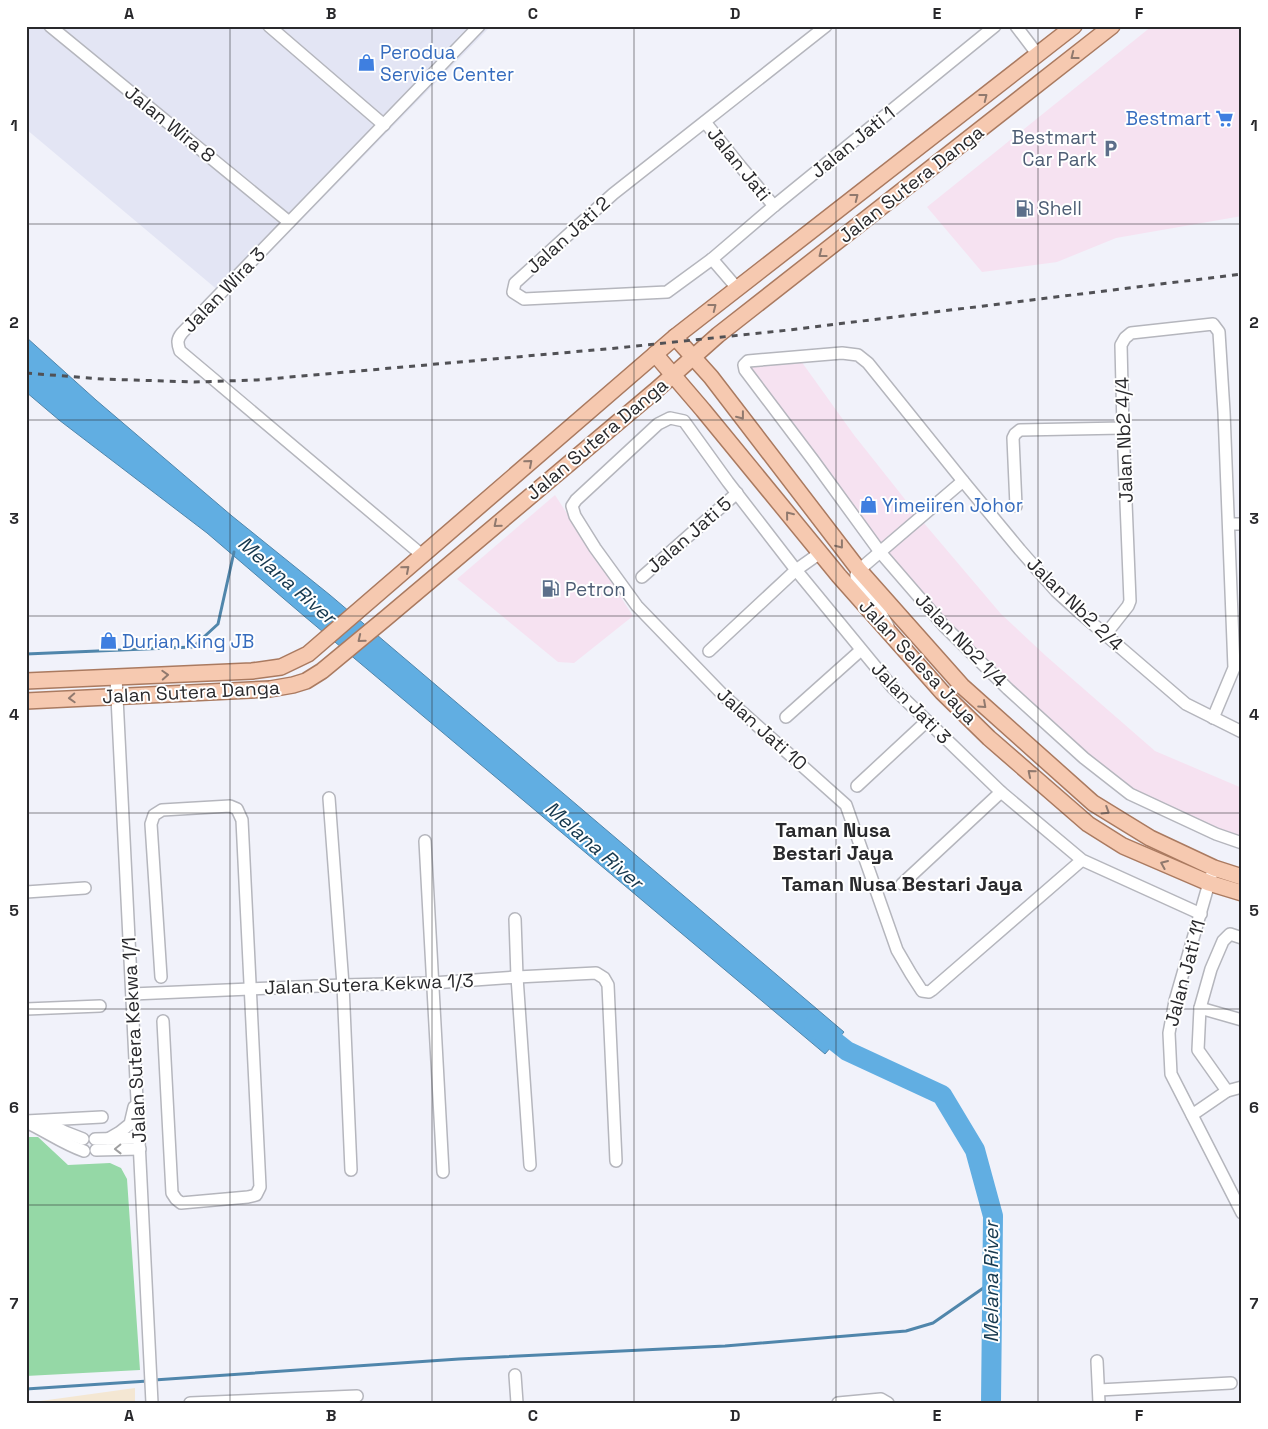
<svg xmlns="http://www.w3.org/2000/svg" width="1268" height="1429" viewBox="0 0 1268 1429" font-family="'Space Grotesk',sans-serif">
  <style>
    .commercial { fill: #f6e2f1 }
    .built { fill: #e3e5f4 }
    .education { fill: #f4e7d3 }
    .green { fill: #95d8a6 }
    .water { fill: #61aee2; stroke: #5086ab }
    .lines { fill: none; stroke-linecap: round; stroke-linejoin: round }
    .stream { stroke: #5086ab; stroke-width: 3 }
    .river { stroke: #61aee2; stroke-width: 20 }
    .minor-casing { stroke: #b5b6bd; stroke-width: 14 }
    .major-casing { stroke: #aa7a60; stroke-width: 18 }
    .minor { stroke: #fff; stroke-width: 11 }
    .major { stroke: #f6c9b0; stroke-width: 15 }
    .rail { stroke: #515155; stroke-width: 3; stroke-dasharray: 6 6; stroke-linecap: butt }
    .oneway { stroke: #90796e }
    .oneway2 { stroke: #9f9fa0 }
    .grid { fill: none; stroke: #29292c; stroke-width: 1; stroke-opacity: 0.55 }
    .labels { text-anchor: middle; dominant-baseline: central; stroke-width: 4; stroke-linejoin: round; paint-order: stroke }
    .shop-label { font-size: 19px; fill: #366cbe; stroke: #fff; text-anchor: start }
    .street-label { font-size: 19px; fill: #29292c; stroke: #fff }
    .service-label { font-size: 19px; fill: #4e5e75; stroke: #fff; text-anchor: start }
    .water-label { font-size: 20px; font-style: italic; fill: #16384e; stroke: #fff }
    .neighbourhood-label { font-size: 20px; font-weight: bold; fill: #29292c; stroke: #fff }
    .neatline { fill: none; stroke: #29292c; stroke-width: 2 }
    .grid-label { font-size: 16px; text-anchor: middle; font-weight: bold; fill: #29292c }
  </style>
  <rect width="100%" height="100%" fill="#f1f2fa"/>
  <g class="commercial">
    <polygon points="1152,26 1242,26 1242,216 1116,238 1057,262 982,272 927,207"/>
    <polygon points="801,361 854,435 923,522 1001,614 1046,656 1155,751 1242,788 1242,839 1216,830 1129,789 1088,755 1008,684 946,622 880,545 748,367 751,365"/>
    <polygon points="555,495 633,616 574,663 558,662 457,579"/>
  </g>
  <polygon class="built" points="26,26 491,26 226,297 26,129"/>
  <polygon class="education" points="135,1388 135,1403 26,1403"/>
  <polygon class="green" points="26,1137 38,1137 68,1165 110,1163 121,1168 127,1179 140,1370 26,1376"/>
  <polygon class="water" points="26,337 96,400 232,516 330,595 844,1032 825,1054 304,616 207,533 59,420 26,392"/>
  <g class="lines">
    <g class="stream">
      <polyline points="26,654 193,647 218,624 234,552"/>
      <polyline points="154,1380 459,1359 725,1346 906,1331 933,1323 992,1282"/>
      <polyline points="26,1389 148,1381"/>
    </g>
    <polyline class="river" points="814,1025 847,1051 942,1095 975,1150 993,1216 991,1403"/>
    <defs>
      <g id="minor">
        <polyline points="50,26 289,222"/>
        <polyline points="269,26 384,125"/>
        <polyline points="826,26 613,194 515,283 513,292 524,299 667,292 712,259 774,206 995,26"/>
        <polyline points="1016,26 1038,55"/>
        <polyline points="705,122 741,167 774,206"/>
        <polyline points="712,259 737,288"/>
        <polyline points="1016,506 1013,438 1015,434 1020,430 1123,428"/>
        <polyline points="1229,524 1242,524"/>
        <path d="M422 555 180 351C177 343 177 339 182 333L479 26"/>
        <polyline points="642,577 737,493"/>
        <polyline points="888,626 880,611 856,580 856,575 859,570 880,552 963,481"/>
        <polyline points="1105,635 1128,606 1130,601 1123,428 1121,345 1125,338 1131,333 1213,324 1219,332 1224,412 1234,668 1213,718"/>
        <polyline points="709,651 796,570 820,553"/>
        <polyline points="116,677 152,1403"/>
        <polyline points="786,717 861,650"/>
        <polyline points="1242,732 1186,704 1079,612 1056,591 1020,550 963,481 868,363 858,355 842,353 748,361 744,365 745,370 813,460 880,552 944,626 1008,689 1084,758 1130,794 1216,834 1242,843"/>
        <polyline points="857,786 927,721"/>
        <polyline points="329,798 343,985 351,1170"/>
        <polyline points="425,841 443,1172"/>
        <polyline points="1082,860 932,990 929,992 922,991 911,974 897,950 846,805 724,696 637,606 595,548 575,516 572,506 576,500 658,424 670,418 684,421 728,482 796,570 893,688 1001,792 1082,860 1201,914"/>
        <polyline points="1211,876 1175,1001 1169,1033 1171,1074 1242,1213"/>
        <polyline points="902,884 1001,792"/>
        <polyline points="26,892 85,888"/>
        <polyline points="515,919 517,977 530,1165"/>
        <polyline points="161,977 151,824 154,815 162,810 230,806 237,809 242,820 260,1187 256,1195 248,1197 181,1203 176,1199 172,1193 163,1021"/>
        <polyline points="132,994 343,985 432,983 517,977 596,973 604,978 608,985 616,1161"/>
        <polyline points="1200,1008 1242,1020"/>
        <polyline points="26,1009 100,1006"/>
        <polyline points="1227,1091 1198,1050 1200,1008 1211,969 1223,941 1230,934 1242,938"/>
        <polyline points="1192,1115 1227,1091 1242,1087"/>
        <polyline points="26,1121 102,1117"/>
        <polyline points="43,1121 65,1132 83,1139"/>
        <path d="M26 1122C46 1131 63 1144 84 1151"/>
        <polyline points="95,1139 139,1138"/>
        <polyline points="108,1139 120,1132 130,1124 134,1107"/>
        <polyline points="96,1150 140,1149"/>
        <polyline points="1097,1361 1099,1403"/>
        <polyline points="515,1375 517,1403"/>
        <polyline points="1099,1390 1231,1383"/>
        <polyline points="190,1403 357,1396"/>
        <polyline points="838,1403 881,1399 888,1403"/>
      </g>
      <g id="major">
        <polyline points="675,337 711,377 859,570 962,686 1093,803 1150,838 1214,868 1242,877"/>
        <polyline points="655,354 703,410 839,576 942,692 989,738 1088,824 1123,846 1209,883 1242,893"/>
        <polyline points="26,681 252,671 281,667 308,654 675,337 1074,26"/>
        <polyline points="26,701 270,689 293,685 306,681 322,671 386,618 655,391 718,335 1112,26"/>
      </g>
    </defs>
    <use href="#minor" class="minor-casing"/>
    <use href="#major" class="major-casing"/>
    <use href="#minor" class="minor"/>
    <use href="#major" class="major"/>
    <polyline class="rail" points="26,373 102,379 194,382 257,380 617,348 789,330 1242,274"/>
  </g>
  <defs><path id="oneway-chevron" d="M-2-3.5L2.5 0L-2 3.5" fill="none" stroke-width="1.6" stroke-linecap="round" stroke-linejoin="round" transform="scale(1.25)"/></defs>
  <g class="oneway">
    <use href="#oneway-chevron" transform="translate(1074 56) rotate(142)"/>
    <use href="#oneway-chevron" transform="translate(984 97) rotate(-38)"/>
    <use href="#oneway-chevron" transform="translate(855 197) rotate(-38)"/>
    <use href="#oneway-chevron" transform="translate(822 254) rotate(142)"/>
    <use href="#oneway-chevron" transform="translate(713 307) rotate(-38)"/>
    <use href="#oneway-chevron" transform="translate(741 416) rotate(52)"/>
    <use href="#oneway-chevron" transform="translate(529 463) rotate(-41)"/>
    <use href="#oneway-chevron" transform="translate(789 515) rotate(-129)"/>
    <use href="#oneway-chevron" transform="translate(497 524) rotate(140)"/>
    <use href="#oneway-chevron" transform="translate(840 545) rotate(52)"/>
    <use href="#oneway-chevron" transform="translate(406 569) rotate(-41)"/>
    <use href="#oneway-chevron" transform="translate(361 639) rotate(141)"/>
    <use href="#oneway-chevron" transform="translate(165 675) rotate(-3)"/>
    <use href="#oneway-chevron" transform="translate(72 698) rotate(177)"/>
    <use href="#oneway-chevron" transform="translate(983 705) rotate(42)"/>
    <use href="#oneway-chevron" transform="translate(1031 773) rotate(-140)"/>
    <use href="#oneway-chevron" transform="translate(1106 811) rotate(32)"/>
    <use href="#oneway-chevron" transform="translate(1164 864) rotate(-157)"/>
  </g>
  <use class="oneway2" href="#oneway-chevron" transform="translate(118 1149) rotate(179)"/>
  <path class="grid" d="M230 26V1403M432 26V1403M634 26V1403M836 26V1403M1038 26V1403M26 224H1242M26 420H1242M26 616H1242M26 813H1242M26 1009H1242M26 1205H1242"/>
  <defs>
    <symbol id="shop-bare" viewBox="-9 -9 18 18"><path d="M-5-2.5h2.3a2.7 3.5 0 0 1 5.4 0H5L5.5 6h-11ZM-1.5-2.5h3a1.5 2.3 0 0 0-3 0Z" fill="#3f7fe0" stroke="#fff" stroke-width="2.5" paint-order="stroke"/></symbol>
    <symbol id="supermarket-bare" viewBox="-9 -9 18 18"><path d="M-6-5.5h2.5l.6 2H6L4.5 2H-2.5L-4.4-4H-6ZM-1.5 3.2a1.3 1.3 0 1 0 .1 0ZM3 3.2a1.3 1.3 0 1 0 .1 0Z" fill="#3f7fe0" stroke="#fff" stroke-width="2.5" paint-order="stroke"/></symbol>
    <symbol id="parking-bare" viewBox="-9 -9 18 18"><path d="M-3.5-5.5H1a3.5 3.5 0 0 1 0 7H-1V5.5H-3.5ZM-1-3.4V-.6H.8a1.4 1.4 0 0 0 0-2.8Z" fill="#5c6f8a" stroke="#fff" stroke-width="2.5" paint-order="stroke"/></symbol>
    <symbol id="fuel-bare" viewBox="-9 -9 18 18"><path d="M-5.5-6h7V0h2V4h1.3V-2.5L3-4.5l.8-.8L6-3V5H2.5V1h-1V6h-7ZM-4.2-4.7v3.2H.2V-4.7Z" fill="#5c6f8a" stroke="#fff" stroke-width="2.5" paint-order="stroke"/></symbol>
  </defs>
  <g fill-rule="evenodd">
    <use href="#shop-bare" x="354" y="50" width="25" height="25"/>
    <use href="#supermarket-bare" x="1212" y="106" width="25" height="25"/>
    <use href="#parking-bare" x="1098" y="136" width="25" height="25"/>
    <use href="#fuel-bare" x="1012" y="196" width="25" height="25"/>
    <use href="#shop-bare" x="856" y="492" width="25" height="25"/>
    <use href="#fuel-bare" x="538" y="576" width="25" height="25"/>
    <use href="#shop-bare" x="96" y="628" width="25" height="25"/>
  </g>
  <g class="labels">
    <g class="shop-label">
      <text x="380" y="52">Perodua<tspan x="380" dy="22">Service Center</tspan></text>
      <text x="1211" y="118" text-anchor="end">Bestmart</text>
      <text x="882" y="505">Yimeiiren Johor</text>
      <text x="122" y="641">Durian King JB</text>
    </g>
    <g class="street-label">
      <text transform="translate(170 124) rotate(39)">Jalan Wira 8</text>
      <text transform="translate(853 142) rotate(-39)">Jalan Jati 1</text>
      <text transform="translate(739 164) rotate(51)">Jalan Jati</text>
      <text transform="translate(911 184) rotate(-38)">Jalan Sutera Danga</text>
      <text transform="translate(568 235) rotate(-42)">Jalan Jati 2</text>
      <text transform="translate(224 290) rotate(-46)">Jalan Wira 3</text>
      <text transform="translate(597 439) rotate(-40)">Jalan Sutera Danga</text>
      <text transform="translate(1124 440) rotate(-92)">Jalan Nb2 4/4</text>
      <text transform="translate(689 535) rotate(-41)">Jalan Jati 5</text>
      <text transform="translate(1075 604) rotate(44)">Jalan Nb2 2/4</text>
      <text transform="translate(961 640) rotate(46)">Jalan Nb2 1/4</text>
      <text transform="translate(918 662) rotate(47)">Jalan Selesa Jaya</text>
      <text transform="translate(191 692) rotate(-3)">Jalan Sutera Danga</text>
      <text transform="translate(911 703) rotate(46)">Jalan Jati 3</text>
      <text transform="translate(762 729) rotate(42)">Jalan Jati 10</text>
      <text transform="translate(1185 973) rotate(-75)">Jalan Jati 11</text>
      <text transform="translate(369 984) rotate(-2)">Jalan Sutera Kekwa 1/3</text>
      <text transform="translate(134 1040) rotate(-93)">Jalan Sutera Kekwa 1/1</text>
    </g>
    <g class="service-label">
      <text x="1097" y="137" text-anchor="end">Bestmart<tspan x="1097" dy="22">Car Park</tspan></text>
      <text x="1038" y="208">Shell</text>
      <text x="565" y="589">Petron</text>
    </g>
    <g class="water-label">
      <text transform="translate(287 580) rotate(41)">Melana River</text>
      <text transform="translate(594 845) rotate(41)">Melana River</text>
      <text transform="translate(991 1282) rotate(-90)">Melana River</text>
    </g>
    <g class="neighbourhood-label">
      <text x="833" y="830">Taman Nusa<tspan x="833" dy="23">Bestari Jaya</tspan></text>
      <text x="902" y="884">Taman Nusa Bestari Jaya</text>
    </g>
  </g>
  <rect width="1268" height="1429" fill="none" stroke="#ffffff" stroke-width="55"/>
  <rect x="28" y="28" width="1212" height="1374" class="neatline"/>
  <g class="grid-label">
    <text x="129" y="19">A</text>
    <text x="331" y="19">B</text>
    <text x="533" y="19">C</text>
    <text x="735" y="19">D</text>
    <text x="937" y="19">E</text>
    <text x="1139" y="19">F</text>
    <text x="14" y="131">1</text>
    <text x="1254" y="131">1</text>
    <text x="14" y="328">2</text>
    <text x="1254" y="328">2</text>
    <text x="14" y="524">3</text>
    <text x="1254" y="524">3</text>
    <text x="14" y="720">4</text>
    <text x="1254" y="720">4</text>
    <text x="14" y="916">5</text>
    <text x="1254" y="916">5</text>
    <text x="14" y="1113">6</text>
    <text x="1254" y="1113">6</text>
    <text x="14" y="1309">7</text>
    <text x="1254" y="1309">7</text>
    <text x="129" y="1421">A</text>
    <text x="331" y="1421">B</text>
    <text x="533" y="1421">C</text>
    <text x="735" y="1421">D</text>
    <text x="937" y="1421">E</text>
    <text x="1139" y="1421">F</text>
  </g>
</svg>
